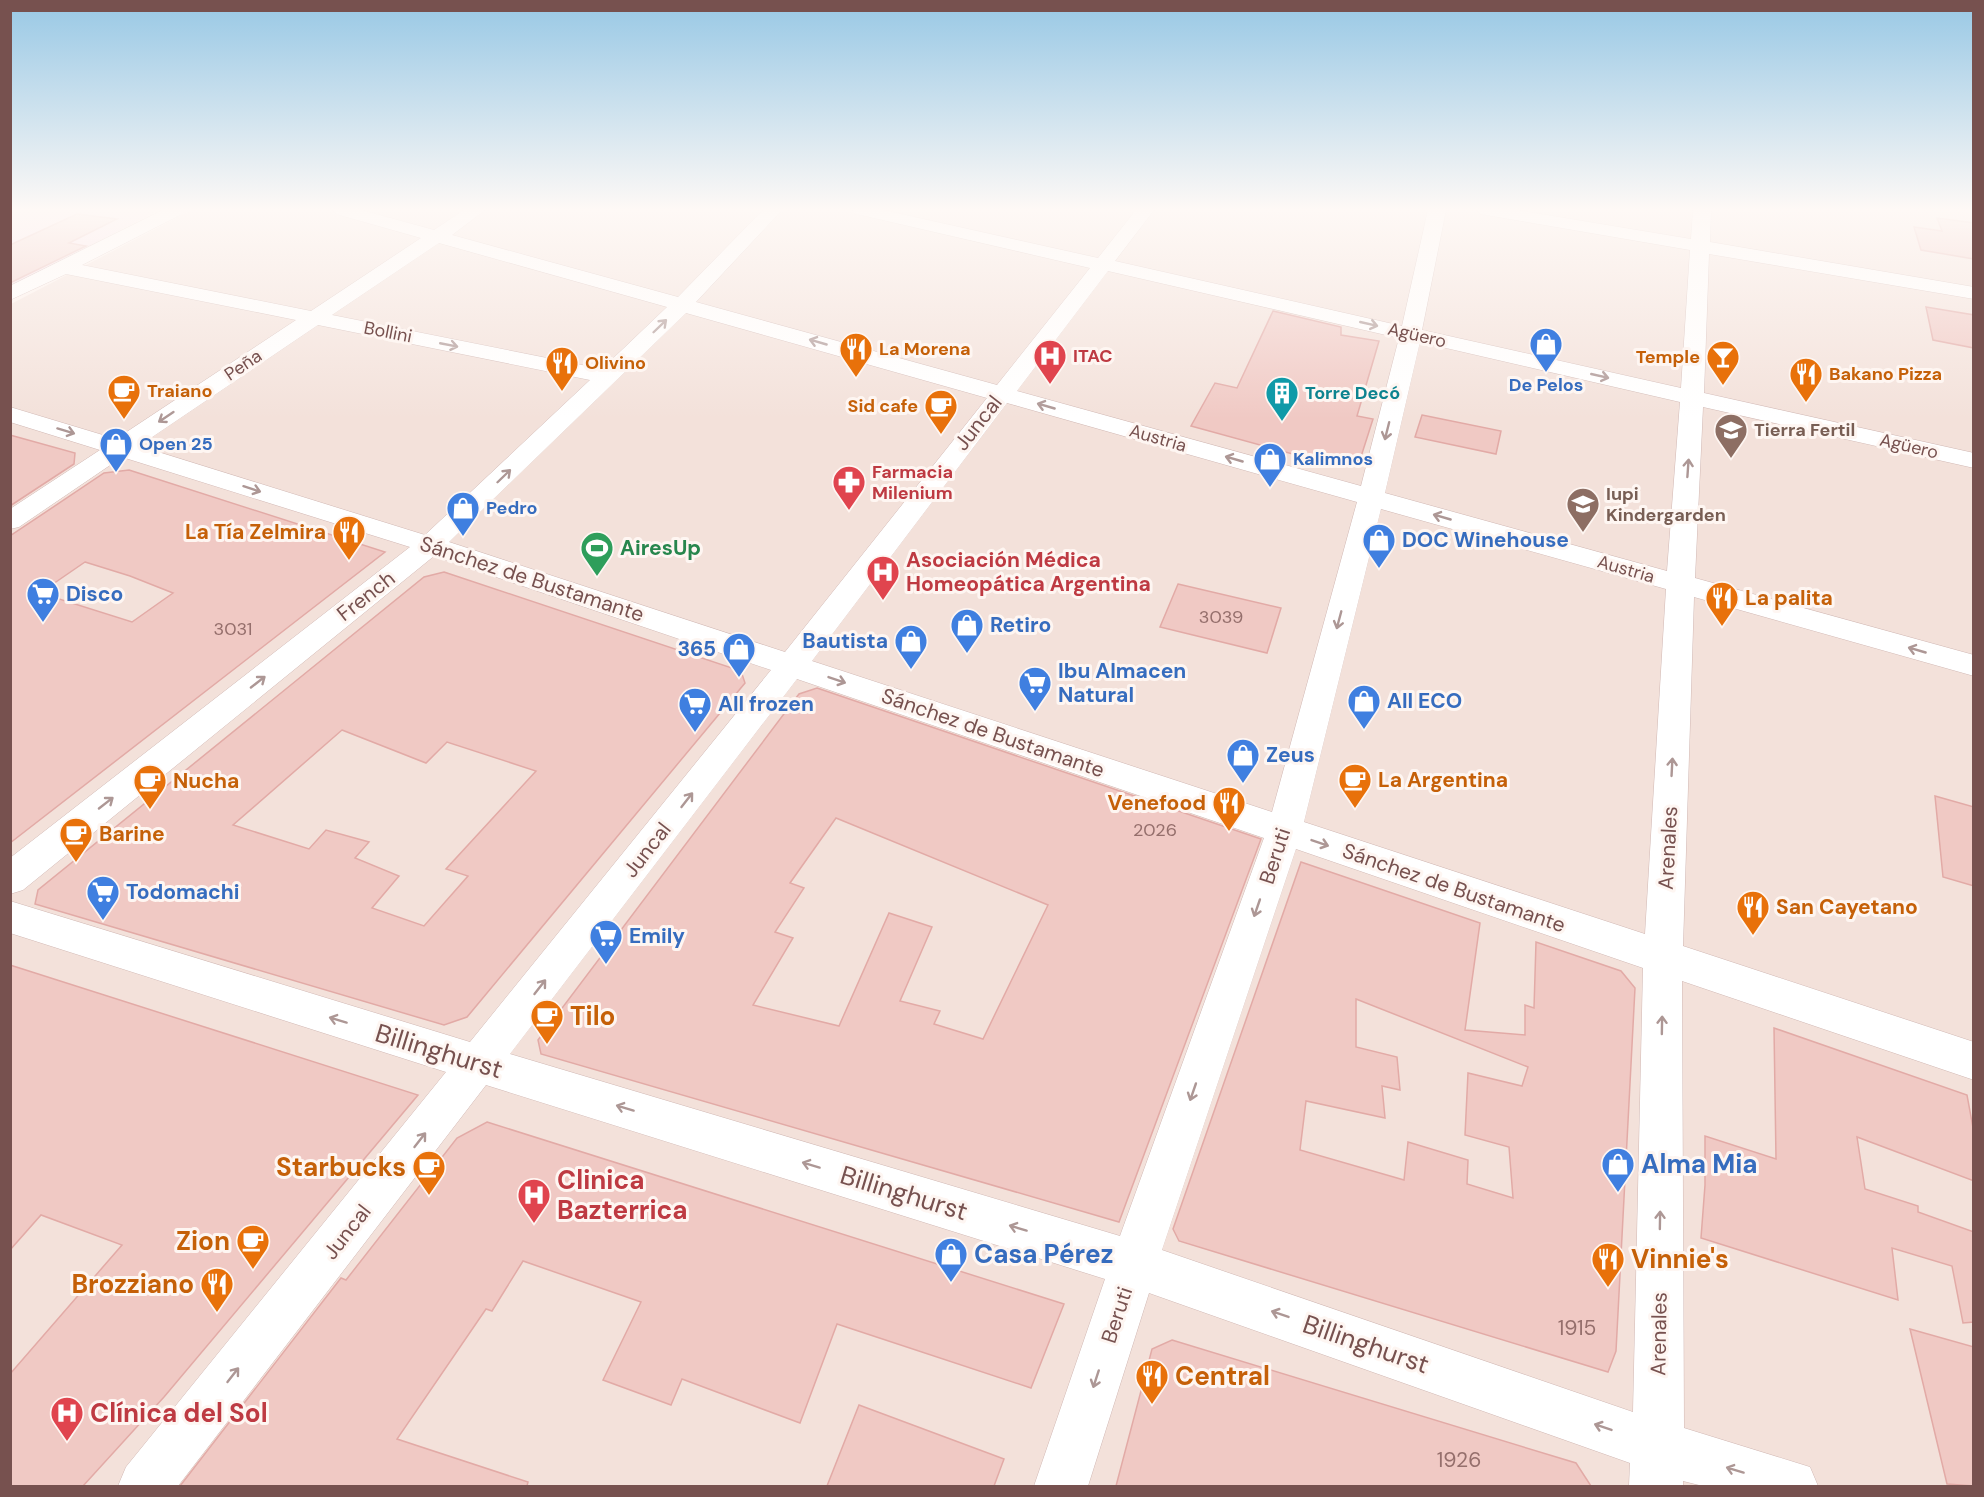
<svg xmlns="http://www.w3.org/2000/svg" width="1984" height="1497" viewBox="0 0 1984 1497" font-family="'DM Sans',sans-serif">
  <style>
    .residential { fill: #f3e1da }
    .medical { fill: #f9dfea }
    .building { fill: #f0c9c4; stroke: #e2aaa6; stroke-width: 1.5; fill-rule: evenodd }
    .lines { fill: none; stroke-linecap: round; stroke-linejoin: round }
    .minor-casing { stroke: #d1b8b4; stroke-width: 1 }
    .minor { fill: #fff; fill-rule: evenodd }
    .oneway { stroke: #ad9795 }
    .labels { text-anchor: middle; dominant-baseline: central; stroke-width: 6; stroke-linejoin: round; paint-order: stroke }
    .far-street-label { font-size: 18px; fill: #77514f; stroke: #fef6f2 }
    .far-food-label { font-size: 18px; font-weight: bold; fill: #c56008; stroke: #fef6f2; text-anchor: start }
    .far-health-label { font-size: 18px; font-weight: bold; fill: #be3a42; stroke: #fef6f2; text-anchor: start }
    .far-shop-label { font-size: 18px; font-weight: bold; fill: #366cbe; stroke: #fef6f2; text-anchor: start }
    .far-culture-label { font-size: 18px; font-weight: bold; fill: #0d838f; stroke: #fef6f2; text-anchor: start }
    .far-education-label { font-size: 18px; font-weight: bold; fill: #785e54; stroke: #fef6f2; text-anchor: start }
    .number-label { font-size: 18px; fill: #956f6c }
    .street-label { font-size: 21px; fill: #77514f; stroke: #fef6f2 }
    .food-label { font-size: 21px; font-weight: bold; fill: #c56008; stroke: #fef6f2; text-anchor: start }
    .shop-label { font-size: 21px; font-weight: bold; fill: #366cbe; stroke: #fef6f2; text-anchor: start }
    .leisure-label { font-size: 21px; font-weight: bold; fill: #27864d; stroke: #fef6f2; text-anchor: start }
    .health-label { font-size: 21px; font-weight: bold; fill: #be3a42; stroke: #fef6f2; text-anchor: start }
    .near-number-label { font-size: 21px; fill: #956f6c }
    .near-food-label { font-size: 26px; font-weight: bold; fill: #c56008; stroke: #fef6f2; text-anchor: start }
    .near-street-label { font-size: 26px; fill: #77514f; stroke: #fef6f2 }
    .near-shop-label { font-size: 26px; font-weight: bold; fill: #366cbe; stroke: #fef6f2; text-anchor: start }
    .near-health-label { font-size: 26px; font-weight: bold; fill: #be3a42; stroke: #fef6f2; text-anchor: start }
  </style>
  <rect width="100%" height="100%" fill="#fcf1ec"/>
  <polygon class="residential" points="192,210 1973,210 1973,1486 11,1486 11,304"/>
  <polygon class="medical" points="11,210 159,210 11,286"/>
  <g class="building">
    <polygon points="77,214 117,219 69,243 86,246 10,283 10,245"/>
    <polygon points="1937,218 1974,223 1974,259 1921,250 1914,227 1942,231"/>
    <polygon points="1926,307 1974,315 1974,348 1933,340"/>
    <polygon points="1273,311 1341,327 1341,335 1379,341 1357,416 1373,419 1359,463 1350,467 1340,467 1191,426 1215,383 1237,388"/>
    <polygon points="1422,415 1501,431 1496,454 1415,437"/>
    <polygon points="10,435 75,453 74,464 10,506"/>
    <path d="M129 470 385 552 10 843V536L104 473ZM85 562 130 576 173 593 132 622 40 593Z"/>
    <path d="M444 572 741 671 745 683 467 1017 444 1025 35 904 38 890 424 577ZM342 730 426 763 447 742 536 771 446 869 468 876 424 926 372 908 399 876 355 858 369 842 326 830 309 849 233 825Z"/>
    <polygon points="1178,584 1281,608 1267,653 1160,627"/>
    <path d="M817 688 1261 839 1119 1222 541 1054 538 1040 799 694ZM836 818 1048 905 983 1039 934 1024 940 1011 900 1001 932 927 889 913 839 1026 753 1005 793 938 775 932 804 888 790 883Z"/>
    <polygon points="1935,796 1974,807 1974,886 1943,877"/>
    <path d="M1301 862 1480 923 1465 1030 1525 1035V1005L1534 1008 1536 942 1621 971 1635 988 1616 1351 1608 1372 1179 1241 1173 1229ZM1356 999 1528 1067 1522 1086 1468 1073 1465 1135 1509 1147 1513 1198 1467 1184 1468 1160 1408 1142 1404 1180 1300 1150 1306 1101 1385 1118 1382 1086 1400 1090 1397 1057 1356 1047Z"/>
    <polygon points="10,965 418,1095 164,1397 83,1486 10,1486 10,1374 122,1245 41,1215 10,1250"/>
    <polygon points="1774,1028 1967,1095 1974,1133 1974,1181 1857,1137 1865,1189 1918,1206 1918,1212 1974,1232 1974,1322 1963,1323 1952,1266 1892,1248 1898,1300 1701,1238 1705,1185 1705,1136 1776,1159"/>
    <polygon points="487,1122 1064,1304 1031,1388 837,1324 800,1423 682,1379 671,1405 603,1380 641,1302 523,1261 492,1311 486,1309 397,1439 528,1482 527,1486 180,1486 341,1278 346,1280 457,1138"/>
    <polygon points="1910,1329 1974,1347 1974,1486 1947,1484"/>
    <polygon points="1172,1340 1576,1463 1591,1486 1116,1486 1152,1349"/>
    <polygon points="859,1405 1004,1459 994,1486 827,1486"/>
  </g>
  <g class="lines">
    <defs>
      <path id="minor" d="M163 210H185L182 214 82 265 311 311 421 238 336 214 333 210H361L434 230 464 210H485L452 235 678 297 763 210H782L696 302 997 385 1090 268 861 215 855 214 852 210H883L1098 258 1136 210H1154L1115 261 1402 326 1428 210H1446L1422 330 1681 388 1690 250 1486 215 1480 214 1477 210H1516L1691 239 1693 210H1711L1710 242 1974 287V299L1709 254 1704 393 1974 453V468L1703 407 1695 578 1974 655V676L1694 597 1683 946 1974 1042V1080L1682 981 1684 1428 1810 1467 1818 1486H1703L1683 1481V1486H1629L1630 1463 1149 1293 1088 1486H1034L1105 1279 486 1085 178 1486H118L126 1467 446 1072 10 933V901L470 1042 771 670 434 556 23 890 10 894V858L410 547 122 457 19 527 10 529V509L100 450 10 422V407L116 439 296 320 66 274 10 300V286ZM439 243 667 307 602 369 332 315ZM1108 271 1399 338 1361 486 1017 391ZM686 313 987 398 785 652 449 542ZM318 325 590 380 425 535 139 446ZM1420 342 1680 402 1667 571 1385 493ZM1007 403 1357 502 1272 812 812 661ZM1381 509 1666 589 1645 934 1304 822ZM797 679 1264 838 1120 1236 510 1054ZM1296 849 1643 968 1633 1412 1162 1250Z"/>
    </defs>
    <use href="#minor" class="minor-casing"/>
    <use href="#minor" class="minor"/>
  </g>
  <defs><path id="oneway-shaft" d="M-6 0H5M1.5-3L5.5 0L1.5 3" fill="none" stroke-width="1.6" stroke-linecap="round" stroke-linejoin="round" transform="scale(1.5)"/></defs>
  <g class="oneway">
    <use href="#oneway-shaft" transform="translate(1369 324) rotate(13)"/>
    <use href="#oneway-shaft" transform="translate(660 326) rotate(-44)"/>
    <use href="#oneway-shaft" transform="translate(818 342) rotate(-164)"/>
    <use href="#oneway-shaft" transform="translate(449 345) rotate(11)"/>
    <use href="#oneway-shaft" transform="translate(1600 376) rotate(13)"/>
    <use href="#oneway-shaft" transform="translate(1046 406) rotate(-164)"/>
    <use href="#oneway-shaft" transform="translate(166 417) rotate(146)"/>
    <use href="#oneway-shaft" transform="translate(66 431) rotate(17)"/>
    <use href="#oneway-shaft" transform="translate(1387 431) rotate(104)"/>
    <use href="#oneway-shaft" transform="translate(1234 459) rotate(-164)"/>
    <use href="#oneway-shaft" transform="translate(1688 468) rotate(-86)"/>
    <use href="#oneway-shaft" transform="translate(504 476) rotate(-44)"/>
    <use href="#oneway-shaft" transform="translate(252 489) rotate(18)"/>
    <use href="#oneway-shaft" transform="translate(1442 517) rotate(-164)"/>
    <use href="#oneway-shaft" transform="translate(1339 620) rotate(105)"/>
    <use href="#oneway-shaft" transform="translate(1917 650) rotate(-164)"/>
    <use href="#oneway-shaft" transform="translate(837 680) rotate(19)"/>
    <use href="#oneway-shaft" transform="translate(258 682) rotate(-38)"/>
    <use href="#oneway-shaft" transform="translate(1672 767) rotate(-87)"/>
    <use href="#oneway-shaft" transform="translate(687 800) rotate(-52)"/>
    <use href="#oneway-shaft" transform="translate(106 803) rotate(-38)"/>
    <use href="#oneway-shaft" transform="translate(1320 843) rotate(19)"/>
    <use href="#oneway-shaft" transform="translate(1257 908) rotate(109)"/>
    <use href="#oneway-shaft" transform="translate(540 987) rotate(-52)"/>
    <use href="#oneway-shaft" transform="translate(338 1020) rotate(-163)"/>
    <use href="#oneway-shaft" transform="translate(1662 1025) rotate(-89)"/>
    <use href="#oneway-shaft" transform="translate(1193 1092) rotate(109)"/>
    <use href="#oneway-shaft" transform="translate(625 1108) rotate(-163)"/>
    <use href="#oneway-shaft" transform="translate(420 1140) rotate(-52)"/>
    <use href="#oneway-shaft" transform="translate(811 1165) rotate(-163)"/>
    <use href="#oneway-shaft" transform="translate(1660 1220) rotate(-89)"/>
    <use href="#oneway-shaft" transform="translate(1018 1228) rotate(-163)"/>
    <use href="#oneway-shaft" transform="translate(1280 1314) rotate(-161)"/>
    <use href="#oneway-shaft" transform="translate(233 1375) rotate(-52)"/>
    <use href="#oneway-shaft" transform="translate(1096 1379) rotate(108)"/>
    <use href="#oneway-shaft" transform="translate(1603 1427) rotate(-161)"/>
    <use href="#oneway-shaft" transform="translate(1735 1470) rotate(-163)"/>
  </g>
  <linearGradient id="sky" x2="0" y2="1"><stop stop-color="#98c8e5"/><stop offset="0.5" stop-color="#fef9f6"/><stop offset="1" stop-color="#fef9f6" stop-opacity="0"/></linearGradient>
  <rect width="1984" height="419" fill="url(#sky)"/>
  <defs>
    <symbol id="shop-pin" viewBox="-11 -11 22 30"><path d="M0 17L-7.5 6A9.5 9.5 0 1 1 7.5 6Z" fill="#3f7fe0" stroke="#fef6f2"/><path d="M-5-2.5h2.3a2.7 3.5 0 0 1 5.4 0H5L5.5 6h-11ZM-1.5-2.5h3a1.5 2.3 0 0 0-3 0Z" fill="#fff"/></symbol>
    <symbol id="restaurant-pin" viewBox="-11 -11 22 30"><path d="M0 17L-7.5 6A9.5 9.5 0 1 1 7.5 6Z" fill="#e8710a" stroke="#fef6f2"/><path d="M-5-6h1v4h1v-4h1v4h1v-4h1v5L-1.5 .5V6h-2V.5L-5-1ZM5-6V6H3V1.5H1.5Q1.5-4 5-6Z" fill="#fff"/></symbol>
    <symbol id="hospital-pin" viewBox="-11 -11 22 30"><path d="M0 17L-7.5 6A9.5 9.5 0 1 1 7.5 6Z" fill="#e0444e" stroke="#fef6f2"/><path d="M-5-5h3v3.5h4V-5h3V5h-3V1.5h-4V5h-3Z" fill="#fff"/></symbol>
    <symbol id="bar-pin" viewBox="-11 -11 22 30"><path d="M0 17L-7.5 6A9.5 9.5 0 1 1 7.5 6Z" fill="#e8710a" stroke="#fef6f2"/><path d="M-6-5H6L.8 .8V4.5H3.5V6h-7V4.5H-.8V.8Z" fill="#fff"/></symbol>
    <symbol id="cafe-pin" viewBox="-11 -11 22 30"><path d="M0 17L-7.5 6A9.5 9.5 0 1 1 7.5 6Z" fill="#e8710a" stroke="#fef6f2"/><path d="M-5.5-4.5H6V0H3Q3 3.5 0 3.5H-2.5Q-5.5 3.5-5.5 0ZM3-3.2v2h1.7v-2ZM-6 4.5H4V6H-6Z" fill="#fff"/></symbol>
    <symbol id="building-pin" viewBox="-11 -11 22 30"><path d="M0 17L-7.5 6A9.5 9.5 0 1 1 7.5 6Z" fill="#0f9aa8" stroke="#fef6f2"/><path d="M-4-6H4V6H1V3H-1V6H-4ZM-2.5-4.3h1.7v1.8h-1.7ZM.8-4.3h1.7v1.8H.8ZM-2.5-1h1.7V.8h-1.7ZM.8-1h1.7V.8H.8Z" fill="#fff"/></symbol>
    <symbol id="school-pin" viewBox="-11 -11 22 30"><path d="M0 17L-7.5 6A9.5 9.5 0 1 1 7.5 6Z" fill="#8d6e63" stroke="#fef6f2"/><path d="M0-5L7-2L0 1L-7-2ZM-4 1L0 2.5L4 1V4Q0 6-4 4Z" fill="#fff"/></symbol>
    <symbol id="pharmacy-pin" viewBox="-11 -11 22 30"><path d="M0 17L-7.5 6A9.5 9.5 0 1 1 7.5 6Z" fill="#e0444e" stroke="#fef6f2"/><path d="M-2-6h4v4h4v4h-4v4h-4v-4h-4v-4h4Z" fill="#fff"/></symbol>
    <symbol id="stadium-pin" viewBox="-11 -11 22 30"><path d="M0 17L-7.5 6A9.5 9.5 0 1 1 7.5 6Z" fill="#2e9e5b" stroke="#fef6f2"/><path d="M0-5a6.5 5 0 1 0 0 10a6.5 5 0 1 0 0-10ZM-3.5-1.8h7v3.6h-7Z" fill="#fff"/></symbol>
    <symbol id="supermarket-pin" viewBox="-11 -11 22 30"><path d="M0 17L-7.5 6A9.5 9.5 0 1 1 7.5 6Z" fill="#3f7fe0" stroke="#fef6f2"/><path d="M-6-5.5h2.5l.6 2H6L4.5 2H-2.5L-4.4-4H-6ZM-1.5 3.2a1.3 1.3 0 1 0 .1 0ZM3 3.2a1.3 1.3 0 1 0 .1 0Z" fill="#fff"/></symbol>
  </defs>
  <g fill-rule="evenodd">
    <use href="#shop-pin" x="1527" y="325" width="38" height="52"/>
    <use href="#restaurant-pin" x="837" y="330" width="38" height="52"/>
    <use href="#hospital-pin" x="1031" y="337" width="38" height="52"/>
    <use href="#bar-pin" x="1704" y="338" width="38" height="52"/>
    <use href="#restaurant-pin" x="543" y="344" width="38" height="52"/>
    <use href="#restaurant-pin" x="1787" y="355" width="38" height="52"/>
    <use href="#cafe-pin" x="105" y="372" width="38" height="52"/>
    <use href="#building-pin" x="1263" y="374" width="38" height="52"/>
    <use href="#cafe-pin" x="922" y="387" width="38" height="52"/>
    <use href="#school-pin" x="1712" y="411" width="38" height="52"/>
    <use href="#shop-pin" x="97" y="425" width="38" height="52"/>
    <use href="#shop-pin" x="1251" y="440" width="38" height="52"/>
    <use href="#pharmacy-pin" x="830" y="463" width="38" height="52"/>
    <use href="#school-pin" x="1564" y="485" width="38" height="52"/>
    <use href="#shop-pin" x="444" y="489" width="38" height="52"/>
    <use href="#restaurant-pin" x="330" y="513" width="38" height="52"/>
    <use href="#shop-pin" x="1360" y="521" width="38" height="52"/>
    <use href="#stadium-pin" x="578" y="529" width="38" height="52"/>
    <use href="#hospital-pin" x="864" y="553" width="38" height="52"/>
    <use href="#supermarket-pin" x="24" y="575" width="38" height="52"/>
    <use href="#restaurant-pin" x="1703" y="579" width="38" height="52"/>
    <use href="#shop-pin" x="948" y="606" width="38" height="52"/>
    <use href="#shop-pin" x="892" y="622" width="38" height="52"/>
    <use href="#shop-pin" x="720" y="630" width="38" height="52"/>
    <use href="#supermarket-pin" x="1016" y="664" width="38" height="52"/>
    <use href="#shop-pin" x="1345" y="682" width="38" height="52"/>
    <use href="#supermarket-pin" x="676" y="685" width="38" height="52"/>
    <use href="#shop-pin" x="1224" y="736" width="38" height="52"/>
    <use href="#cafe-pin" x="1336" y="761" width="38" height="52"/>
    <use href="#cafe-pin" x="131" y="762" width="38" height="52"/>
    <use href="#restaurant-pin" x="1210" y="784" width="38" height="52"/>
    <use href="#cafe-pin" x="57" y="815" width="38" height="52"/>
    <use href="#supermarket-pin" x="84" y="873" width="38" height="52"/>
    <use href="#restaurant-pin" x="1734" y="888" width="38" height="52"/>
    <use href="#supermarket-pin" x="587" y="917" width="38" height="52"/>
    <use href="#cafe-pin" x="528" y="997" width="38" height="52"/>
    <use href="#shop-pin" x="1599" y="1145" width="38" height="52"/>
    <use href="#cafe-pin" x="410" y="1148" width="38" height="52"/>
    <use href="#hospital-pin" x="515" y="1176" width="38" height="52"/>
    <use href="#cafe-pin" x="234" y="1222" width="38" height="52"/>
    <use href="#shop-pin" x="932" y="1235" width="38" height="52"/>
    <use href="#restaurant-pin" x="1589" y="1240" width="38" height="52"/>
    <use href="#restaurant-pin" x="198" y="1265" width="38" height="52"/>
    <use href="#restaurant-pin" x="1133" y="1357" width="38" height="52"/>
    <use href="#hospital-pin" x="48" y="1394" width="38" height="52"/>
  </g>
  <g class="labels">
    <g class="far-street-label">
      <text transform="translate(388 332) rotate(11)">Bollini</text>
      <text transform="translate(1417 335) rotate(13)">Agüero</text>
      <text transform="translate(243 365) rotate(-34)">Peña</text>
      <text transform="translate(1158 438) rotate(16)">Austria</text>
      <text transform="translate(1909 446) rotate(13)">Agüero</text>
      <text transform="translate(1626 569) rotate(16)">Austria</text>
    </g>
    <g class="far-food-label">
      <text x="879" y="349">La Morena</text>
      <text x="1700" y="357" text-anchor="end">Temple</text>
      <text x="585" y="363">Olivino</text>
      <text x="1829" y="374">Bakano Pizza</text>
      <text x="147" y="391">Traiano</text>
      <text x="918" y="406" text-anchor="end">Sid cafe</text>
    </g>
    <g class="far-health-label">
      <text x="1073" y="356">ITAC</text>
      <text x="872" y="472">Farmacia<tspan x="872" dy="21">Milenium</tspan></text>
    </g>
    <g class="far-shop-label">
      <text x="1546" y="385" text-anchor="middle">De Pelos</text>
      <text x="139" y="444">Open 25</text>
      <text x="1293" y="459">Kalimnos</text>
      <text x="486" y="508">Pedro</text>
    </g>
    <g class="far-culture-label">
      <text x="1305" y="393">Torre Decó</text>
    </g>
    <g class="far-education-label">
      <text x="1754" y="430">Tierra Fertil</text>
      <text x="1606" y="494">Iupi<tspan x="1606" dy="21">Kindergarden</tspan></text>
    </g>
    <g class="number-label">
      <text x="1221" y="617">3039</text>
      <text x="233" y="629">3031</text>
      <text x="1155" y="830">2026</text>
    </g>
    <g class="street-label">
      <text transform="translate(978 423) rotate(-52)">Juncal</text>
      <text transform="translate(532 579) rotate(18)">Sánchez de Bustamante</text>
      <text transform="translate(366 596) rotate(-38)">French</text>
      <text transform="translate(993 733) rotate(19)">Sánchez de Bustamante</text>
      <text transform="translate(1668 848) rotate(-87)">Arenales</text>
      <text transform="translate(647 850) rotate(-52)">Juncal</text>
      <text transform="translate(1275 856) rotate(-72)">Beruti</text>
      <text transform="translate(1454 888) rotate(19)">Sánchez de Bustamante</text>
      <text transform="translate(347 1232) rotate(-52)">Juncal</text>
      <text transform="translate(1117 1315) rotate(-72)">Beruti</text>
      <text transform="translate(1659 1334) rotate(-89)">Arenales</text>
    </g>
    <g class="food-label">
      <text x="326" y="532" text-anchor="end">La Tía Zelmira</text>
      <text x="1745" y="598">La palita</text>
      <text x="1378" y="780">La Argentina</text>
      <text x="173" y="781">Nucha</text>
      <text x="1206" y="803" text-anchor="end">Venefood</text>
      <text x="99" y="834">Barine</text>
      <text x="1776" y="907">San Cayetano</text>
    </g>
    <g class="shop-label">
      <text x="1402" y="540">DOC Winehouse</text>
      <text x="66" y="594">Disco</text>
      <text x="990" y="625">Retiro</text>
      <text x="888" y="641" text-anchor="end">Bautista</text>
      <text x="716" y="649" text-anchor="end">365</text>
      <text x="1058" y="671">Ibu Almacen<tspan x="1058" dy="24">Natural</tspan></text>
      <text x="1387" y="701">All ECO</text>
      <text x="718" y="704">All frozen</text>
      <text x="1266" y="755">Zeus</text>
      <text x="126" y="892">Todomachi</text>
      <text x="629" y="936">Emily</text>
    </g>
    <g class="leisure-label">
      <text x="620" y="548">AiresUp</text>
    </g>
    <g class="health-label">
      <text x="906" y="560">Asociación Médica<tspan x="906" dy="24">Homeopática Argentina</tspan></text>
    </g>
    <g class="near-number-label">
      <text x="1577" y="1328">1915</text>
      <text x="1459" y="1460">1926</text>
    </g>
    <g class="near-food-label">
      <text x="570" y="1016">Tilo</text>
      <text x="406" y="1167" text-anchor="end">Starbucks</text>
      <text x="230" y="1241" text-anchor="end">Zion</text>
      <text x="1631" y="1259">Vinnie's</text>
      <text x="194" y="1284" text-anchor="end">Brozziano</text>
      <text x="1175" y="1376">Central</text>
    </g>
    <g class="near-street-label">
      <text transform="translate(439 1051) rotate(17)">Billinghurst</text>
      <text transform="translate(904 1193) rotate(17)">Billinghurst</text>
      <text transform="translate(1366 1344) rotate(19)">Billinghurst</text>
    </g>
    <g class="near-shop-label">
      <text x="1641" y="1164">Alma Mia</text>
      <text x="974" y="1254">Casa Pérez</text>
    </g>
    <g class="near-health-label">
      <text x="557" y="1180">Clinica<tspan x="557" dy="30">Bazterrica</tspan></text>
      <text x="90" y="1413">Clínica del Sol</text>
    </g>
  </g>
  <rect width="1984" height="1497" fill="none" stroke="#77514f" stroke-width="24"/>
</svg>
